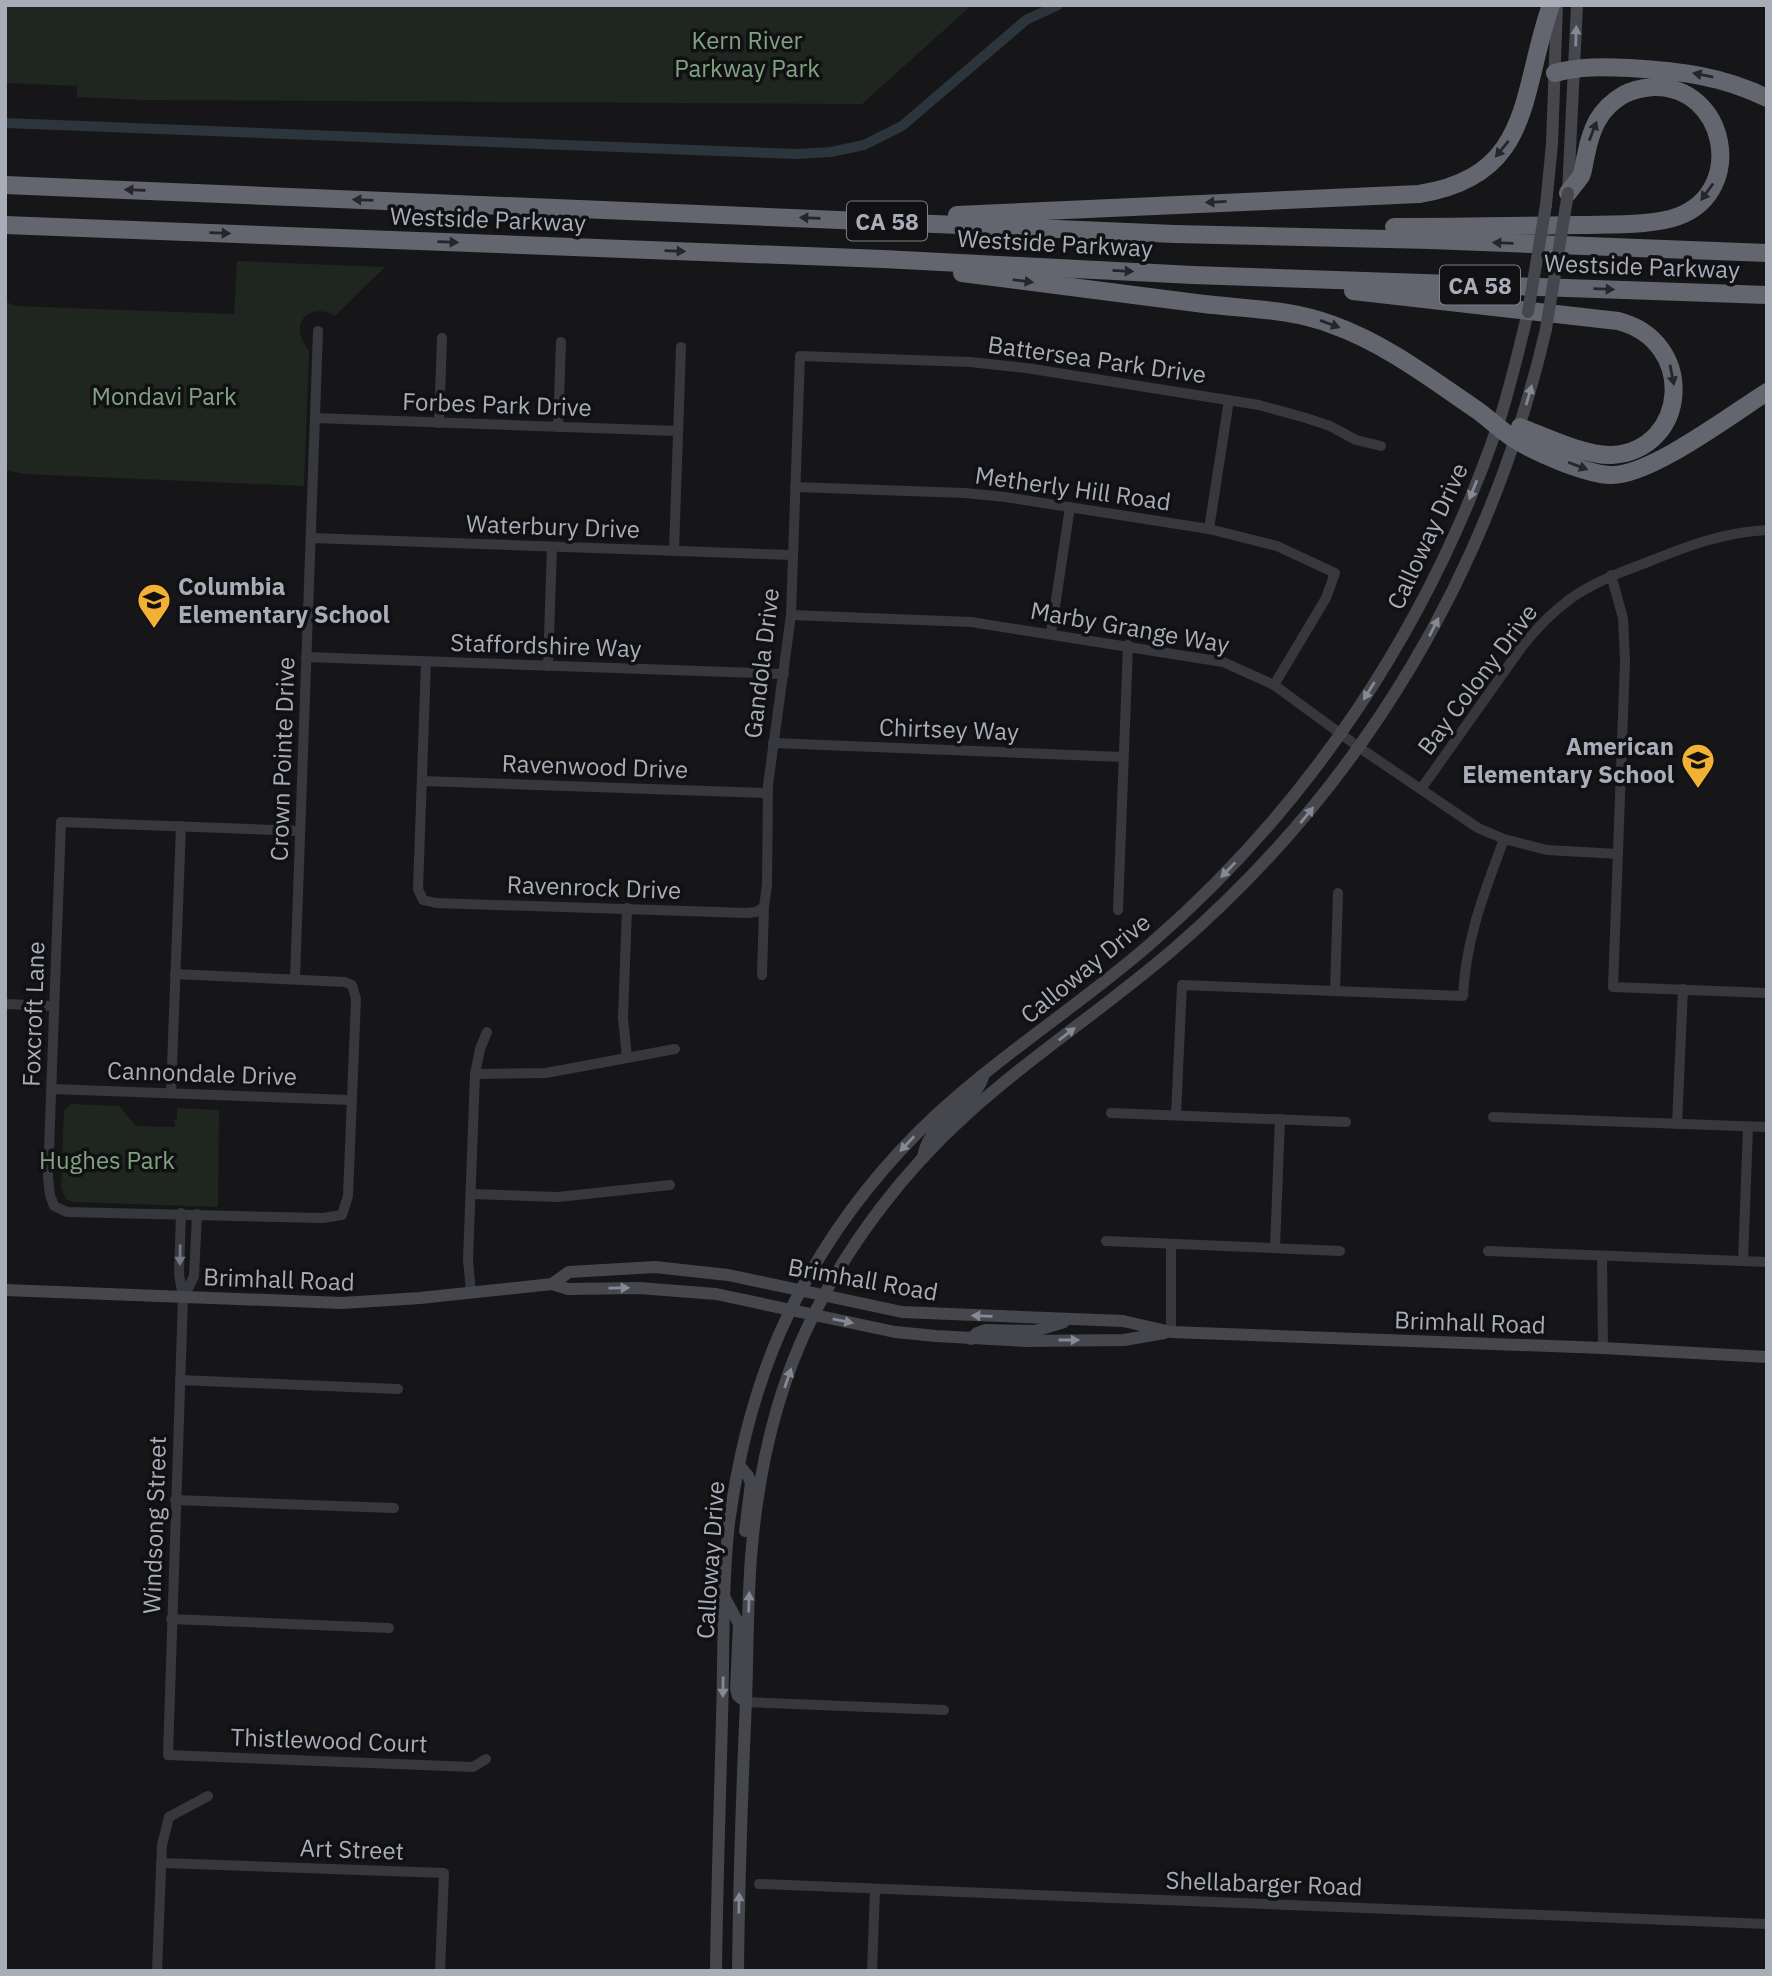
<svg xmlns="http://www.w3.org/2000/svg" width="1772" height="1976" viewBox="0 0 1772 1976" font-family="'IBM Plex Sans',sans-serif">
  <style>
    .green { fill: #1e261f }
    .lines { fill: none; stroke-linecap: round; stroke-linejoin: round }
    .canal { stroke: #2c353c; stroke-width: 10 }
    .street { stroke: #37383d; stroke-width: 10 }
    .secondary { stroke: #45474d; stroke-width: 12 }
    .highway { stroke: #63666e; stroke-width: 18 }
    .secondary-bridge { stroke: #45474d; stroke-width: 12 }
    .oneway { fill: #858993 }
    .oneway2 { fill: #26262a }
    .oneway3 { fill: #757881 }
    .labels { text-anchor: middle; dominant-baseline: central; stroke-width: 7; stroke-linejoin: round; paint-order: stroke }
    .shield { fill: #111113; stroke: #7b7e86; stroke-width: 2 }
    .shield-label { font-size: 23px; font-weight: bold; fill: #a8adb8 }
    .park-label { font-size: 24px; fill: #7fa381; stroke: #111113 }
    .street-label { font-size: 24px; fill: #a8adb8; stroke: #111113 }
    .poi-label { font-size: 24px; font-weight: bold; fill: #a8adb8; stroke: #111113; text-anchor: start }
  </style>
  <rect width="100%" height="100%" fill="#161618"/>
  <g class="green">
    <polygon points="5,5 972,5 862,104 144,100 77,97 77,86 5,83"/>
    <path d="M237 261 385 267 335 316C322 307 300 310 300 330 300 339 306 345 309 352L304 486 25 474 5 470V301L15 306 234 314Z"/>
    <polygon points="71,1104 119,1106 136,1126 173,1127 176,1125 173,1120 177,1119 177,1108 219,1110 218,1207 73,1202 66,1199 61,1188 64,1111"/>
  </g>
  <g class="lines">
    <polyline class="canal" points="5,123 797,154 831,152 864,145 902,126 1026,20 1058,5"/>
    <g class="street">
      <polyline points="315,418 678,431"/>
      <polyline points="439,423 442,338"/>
      <polyline points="558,427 561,342"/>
      <polyline points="795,487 965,493 1005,497 1209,529 1277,546 1335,573 1326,598 1274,685"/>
      <polyline points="1209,529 1229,400"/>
      <polyline points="311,538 793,555"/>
      <polyline points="674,551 681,347"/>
      <polyline points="1611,575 1623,618 1625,661 1613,987 1767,993"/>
      <polyline points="791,615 971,622 1223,662 1274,685 1360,748 1478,828 1504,839 1547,850 1618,854"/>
      <polyline points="1051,633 1070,507"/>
      <polyline points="306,657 784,674"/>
      <polyline points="426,662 418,889 423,900 436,903 747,913 756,912 764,907"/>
      <polyline points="548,666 552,547"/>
      <polyline points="773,743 1123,757"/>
      <polyline points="422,781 767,793"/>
      <path d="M1421 789 1521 648C1535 630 1551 613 1570 599 1594 582 1621 572 1648 562 1687 546 1724 532 1767 530"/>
      <polyline points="627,908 623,1018 627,1058"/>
      <polyline points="1118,910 1128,645"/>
      <polyline points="175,974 345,982 352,985 356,999 348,1196 342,1215 323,1218 67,1212 54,1206 50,1195 48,1177 61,822 300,831"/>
      <polyline points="762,975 764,907 767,885 768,785 791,615 800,356 970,362 1026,368 1259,405 1306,418 1330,426 1356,440 1381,446"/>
      <polyline points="295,978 318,331"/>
      <polyline points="1335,991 1338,893"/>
      <polyline points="5,1004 54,1006"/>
      <polyline points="475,1074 546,1073 675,1049"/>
      <polyline points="52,1089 351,1100"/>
      <polyline points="171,1093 181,826"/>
      <polyline points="1111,1113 1346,1122"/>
      <path d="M1176 1115 1182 985 1463 996C1466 937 1484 894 1504 839"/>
      <polyline points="1493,1117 1767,1127"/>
      <polyline points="1677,1124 1683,989"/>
      <polyline points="471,1194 558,1197 670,1185"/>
      <polyline points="181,1213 179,1274 183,1297 168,1755 473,1767 486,1759"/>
      <polyline points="1106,1241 1340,1251"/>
      <polyline points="1171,1244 1171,1332"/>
      <polyline points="1275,1248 1280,1119"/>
      <polyline points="1488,1251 1767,1262"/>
      <polyline points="1602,1256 1603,1348"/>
      <polyline points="1743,1261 1748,1127"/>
      <polyline points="471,1292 468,1260 475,1074 480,1049 487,1032"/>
      <polyline points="184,1297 194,1276 197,1214"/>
      <polyline points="180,1380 398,1389"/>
      <polyline points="175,1500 394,1508"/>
      <polyline points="171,1619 389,1628"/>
      <polyline points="746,1702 944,1710"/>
      <polyline points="161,1863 444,1873 440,1971"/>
      <polyline points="759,1884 1767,1924"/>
      <polyline points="157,1971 162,1845 169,1817 208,1796"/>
      <polyline points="872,1971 875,1889"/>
    </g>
    <g class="secondary">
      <polyline points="1568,192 1577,5"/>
      <polyline points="1546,205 1552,144 1557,5"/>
      <path d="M923 1158C927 1121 972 1110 983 1077"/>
      <polyline points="552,1284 569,1272 655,1267 728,1275 902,1312 1123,1321 1171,1332 1603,1348 1767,1357"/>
      <polyline points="5,1290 342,1303 420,1298 552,1284 568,1289 639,1288 716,1294 895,1332 936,1336 1027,1341 1124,1340 1164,1333"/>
      <polyline points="971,1339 977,1333 985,1330 1035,1331 1064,1322"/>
      <polyline points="739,1465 748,1476 751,1483 745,1531"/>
      <polyline points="726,1600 739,1624 736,1689 738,1696 746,1702"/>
      <path d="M716 1971C717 1886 720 1802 722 1718 724 1655 722 1585 729 1523 739 1450 758 1375 791 1309 827 1236 877 1170 936 1115 1003 1053 1081 1004 1149 945 1310 806 1429 626 1498 425 1510 388 1519 350 1528 312"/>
      <path d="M738 1971C739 1881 742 1791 746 1701 748 1650 747 1597 752 1546 759 1468 778 1385 814 1314 851 1241 904 1171 965 1116 1032 1055 1108 1006 1176 947 1364 784 1490 571 1546 329"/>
    </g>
    <g class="highway">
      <path d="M1555 73C1580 66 1604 67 1630 68 1679 71 1723 76 1767 98"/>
      <polyline points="5,185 1175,234 1430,240 1767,253"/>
      <path d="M957 215 1419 194C1534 176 1520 92 1551 5"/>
      <polyline points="5,225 883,259 1193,275 1767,295"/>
      <path d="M1394 227C1456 227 1517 226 1579 225 1607 224 1654 226 1679 216 1747 190 1726 85 1653 87 1643 88 1632 90 1623 95 1599 109 1591 129 1586 155 1584 162 1584 170 1581 176 1577 182 1572 187 1568 193"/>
      <path d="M962 273C1043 283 1123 294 1204 304 1248 309 1291 309 1333 325 1384 343 1430 378 1474 408 1489 418 1501 431 1516 440 1536 453 1586 474 1610 475 1649 477 1732 414 1767 392"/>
      <path d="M1353 291 1618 321C1697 341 1689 450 1612 455 1585 456 1546 437 1520 427"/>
    </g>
    <g class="secondary-bridge">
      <polyline points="1528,312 1546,205"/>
      <polyline points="1546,329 1568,193"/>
    </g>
  </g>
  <defs><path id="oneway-solid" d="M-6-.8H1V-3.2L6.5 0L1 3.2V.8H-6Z" transform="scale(1.75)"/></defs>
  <g class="oneway">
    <use href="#oneway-solid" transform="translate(1576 36) rotate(-88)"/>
    <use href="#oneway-solid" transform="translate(1529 395) rotate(-74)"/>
    <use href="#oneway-solid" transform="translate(1473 490) rotate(112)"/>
    <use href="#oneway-solid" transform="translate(1434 627) rotate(-63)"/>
    <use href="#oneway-solid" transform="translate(1369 691) rotate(122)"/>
    <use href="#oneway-solid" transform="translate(1307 815) rotate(-51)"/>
    <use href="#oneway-solid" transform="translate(1228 870) rotate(134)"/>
    <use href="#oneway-solid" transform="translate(1067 1034) rotate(-38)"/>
    <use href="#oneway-solid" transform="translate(907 1144) rotate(133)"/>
    <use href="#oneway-solid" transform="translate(619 1288) rotate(-1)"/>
    <use href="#oneway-solid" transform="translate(982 1316) rotate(-178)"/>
    <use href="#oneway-solid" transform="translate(843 1321) rotate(12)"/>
    <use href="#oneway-solid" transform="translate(1069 1340)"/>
    <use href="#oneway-solid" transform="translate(788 1378) rotate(-71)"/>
    <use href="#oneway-solid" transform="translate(749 1602) rotate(-88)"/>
    <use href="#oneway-solid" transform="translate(723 1687) rotate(91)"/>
    <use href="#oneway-solid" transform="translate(739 1903) rotate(-89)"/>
  </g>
  <g class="oneway2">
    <use href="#oneway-solid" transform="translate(1703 75) rotate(-168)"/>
    <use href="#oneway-solid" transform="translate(1593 131) rotate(-69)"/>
    <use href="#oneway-solid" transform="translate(1502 149) rotate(129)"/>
    <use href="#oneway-solid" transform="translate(135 190) rotate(-178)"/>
    <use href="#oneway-solid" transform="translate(1707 192) rotate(126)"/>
    <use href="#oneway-solid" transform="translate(363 200) rotate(-178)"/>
    <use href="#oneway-solid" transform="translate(1216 202) rotate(177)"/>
    <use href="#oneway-solid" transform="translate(810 218) rotate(-178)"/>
    <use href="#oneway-solid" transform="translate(220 233) rotate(2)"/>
    <use href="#oneway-solid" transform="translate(448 242) rotate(2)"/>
    <use href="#oneway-solid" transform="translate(1503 243) rotate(-178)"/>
    <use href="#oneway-solid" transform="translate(675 251) rotate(2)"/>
    <use href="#oneway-solid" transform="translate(1123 271) rotate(3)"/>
    <use href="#oneway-solid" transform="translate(1023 281) rotate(7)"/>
    <use href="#oneway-solid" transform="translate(1604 289) rotate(2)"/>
    <use href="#oneway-solid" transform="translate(1330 324) rotate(20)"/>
    <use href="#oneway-solid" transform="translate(1672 375) rotate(79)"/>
    <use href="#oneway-solid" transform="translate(1578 466) rotate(21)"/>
  </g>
  <use class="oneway3" href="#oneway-solid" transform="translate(180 1255) rotate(91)"/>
  <defs>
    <symbol id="school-pin" viewBox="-11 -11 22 30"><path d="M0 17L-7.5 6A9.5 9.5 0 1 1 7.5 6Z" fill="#f2b134" stroke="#111113"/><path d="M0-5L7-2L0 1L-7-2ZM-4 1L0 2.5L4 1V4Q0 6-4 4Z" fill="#111"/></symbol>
  </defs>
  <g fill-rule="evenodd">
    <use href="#school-pin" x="135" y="581" width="38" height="52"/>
    <use href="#school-pin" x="1679" y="741" width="38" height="52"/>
  </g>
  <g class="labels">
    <g class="shield">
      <rect x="847" y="201.5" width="80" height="39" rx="5"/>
      <rect x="1440" y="265.5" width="80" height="39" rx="5"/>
    </g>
    <g class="shield-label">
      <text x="887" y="221">CA 58</text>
      <text x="1480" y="285">CA 58</text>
    </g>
    <g class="park-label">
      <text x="747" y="40">Kern River<tspan x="747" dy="28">Parkway Park</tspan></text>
      <text x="164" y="396">Mondavi Park</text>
      <text x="107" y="1160">Hughes Park</text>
    </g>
    <g class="street-label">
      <text transform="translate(488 219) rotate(2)">Westside Parkway</text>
      <text transform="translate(1055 243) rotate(3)">Westside Parkway</text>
      <text transform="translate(1642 266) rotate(2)">Westside Parkway</text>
      <text transform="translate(1097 359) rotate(8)">Battersea Park Drive</text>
      <text transform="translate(497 404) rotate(2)">Forbes Park Drive</text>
      <text transform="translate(1073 488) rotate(8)">Metherly Hill Road</text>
      <text transform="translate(553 526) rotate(2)">Waterbury Drive</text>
      <text transform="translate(1427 536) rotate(-65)">Calloway Drive</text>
      <text transform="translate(1130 627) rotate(10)">Marby Grange Way</text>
      <text transform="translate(546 645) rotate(2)">Staffordshire Way</text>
      <text transform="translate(761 663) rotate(-83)">Gandola Drive</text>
      <text transform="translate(1477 679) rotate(-53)">Bay Colony Drive</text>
      <text transform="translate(949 729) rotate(2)">Chirtsey Way</text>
      <text transform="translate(282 759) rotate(-88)">Crown Pointe Drive</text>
      <text transform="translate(595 766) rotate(2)">Ravenwood Drive</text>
      <text transform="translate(594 887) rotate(2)">Ravenrock Drive</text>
      <text transform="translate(1085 968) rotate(-39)">Calloway Drive</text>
      <text transform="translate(33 1014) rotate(-88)">Foxcroft Lane</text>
      <text transform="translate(202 1073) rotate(2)">Cannondale Drive</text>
      <text transform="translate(279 1279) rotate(2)">Brimhall Road</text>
      <text transform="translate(863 1279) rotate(10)">Brimhall Road</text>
      <text transform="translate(1470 1322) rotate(2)">Brimhall Road</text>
      <text transform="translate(154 1525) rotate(-88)">Windsong Street</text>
      <text transform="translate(710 1560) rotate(-86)">Calloway Drive</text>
      <text transform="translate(329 1740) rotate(2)">Thistlewood Court</text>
      <text transform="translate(352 1849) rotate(2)">Art Street</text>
      <text transform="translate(1264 1883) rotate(2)">Shellabarger Road</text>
    </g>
    <g class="poi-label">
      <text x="178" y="586">Columbia<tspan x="178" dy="28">Elementary School</tspan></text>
      <text x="1674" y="746" text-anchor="end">American<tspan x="1674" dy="28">Elementary School</tspan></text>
    </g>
  </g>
  <rect width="1772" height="1976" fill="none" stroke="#a8adb8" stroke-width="14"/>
</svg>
